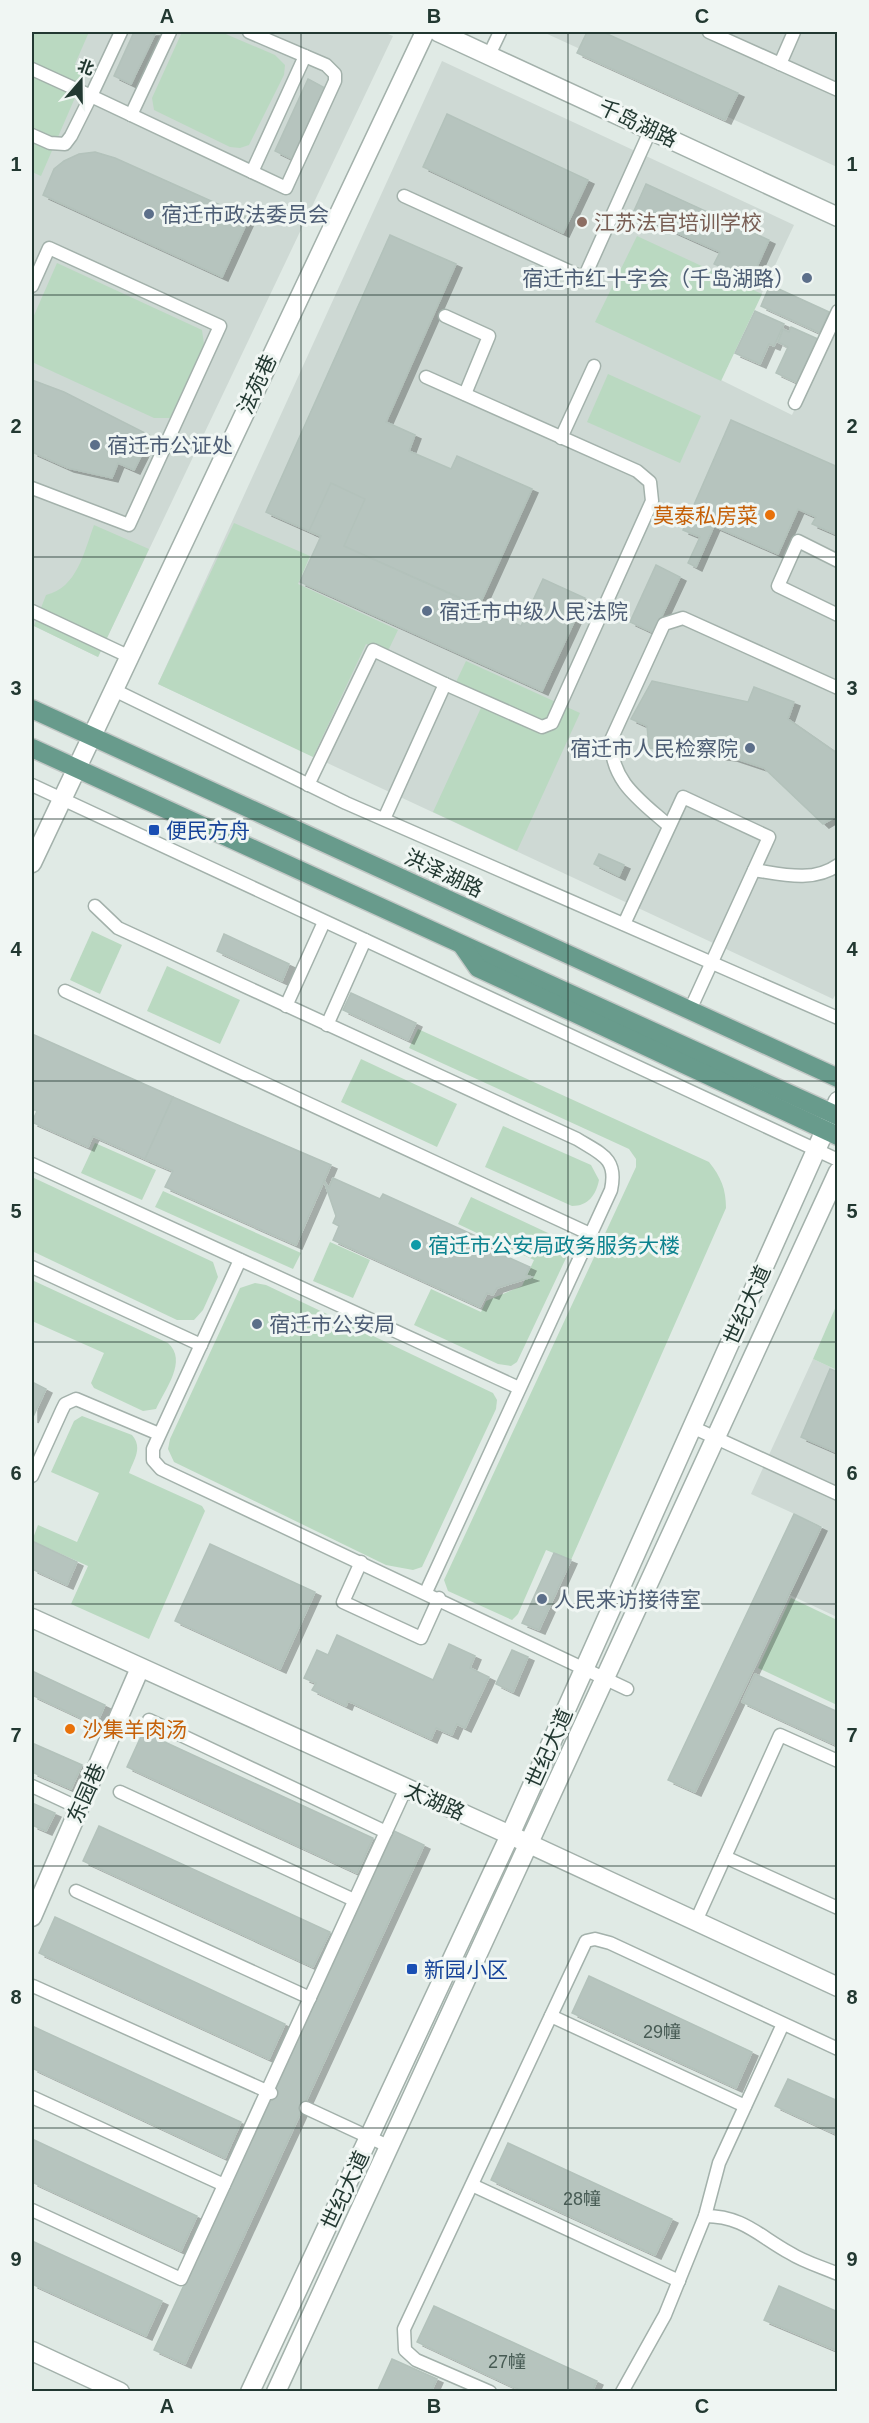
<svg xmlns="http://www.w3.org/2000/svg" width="869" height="2423" viewBox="0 0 869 2423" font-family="Arial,'Noto Sans SC',sans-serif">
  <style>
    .built { fill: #ced9d4 }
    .green { fill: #bad9c1 }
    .building { fill: #b6c4be; stroke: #b3c2bb; stroke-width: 1.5; filter: url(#shadow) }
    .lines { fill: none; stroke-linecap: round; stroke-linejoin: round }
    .service-casing { stroke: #a3b1ab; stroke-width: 15 }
    .minor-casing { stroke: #a3b1ab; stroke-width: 21 }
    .tertiary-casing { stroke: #a3b1ab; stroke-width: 21 }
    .primary-casing { stroke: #c1c7c5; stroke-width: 21 }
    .service { stroke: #fff; stroke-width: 12 }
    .minor { stroke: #fff; stroke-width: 18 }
    .tertiary { stroke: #fff; stroke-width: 18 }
    .primary { stroke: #689b8c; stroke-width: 18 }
    .grid { fill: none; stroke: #223831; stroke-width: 1.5; stroke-opacity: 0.55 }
    .service-dot { fill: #5c6f8a; stroke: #f0f6f3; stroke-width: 2 }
    .education-dot { fill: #8d6e63; stroke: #f0f6f3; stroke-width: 2 }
    .food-dot { fill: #e8710a; stroke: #f0f6f3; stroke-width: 2 }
    .transit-dot { fill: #1a4fb4; stroke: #f0f6f3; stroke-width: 2 }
    .culture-dot { fill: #0f9aa8; stroke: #f0f6f3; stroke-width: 2 }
    .labels { text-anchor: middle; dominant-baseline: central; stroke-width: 6; stroke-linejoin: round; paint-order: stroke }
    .number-label { font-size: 18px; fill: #475b54 }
    .street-label { font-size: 21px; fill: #223831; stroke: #f0f6f3 }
    .service-label { font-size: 21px; fill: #4e5e75; stroke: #f0f6f3; text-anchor: start }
    .education-label { font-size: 21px; fill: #785e54; stroke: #f0f6f3; text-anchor: start }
    .food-label { font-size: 21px; fill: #c56008; stroke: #f0f6f3; text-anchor: end }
    .transit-label { font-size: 21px; fill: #164399; stroke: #f0f6f3; text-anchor: start }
    .culture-label { font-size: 21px; fill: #0d838f; stroke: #f0f6f3; text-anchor: start }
    .neatline { fill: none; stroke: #223831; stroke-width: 2 }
    .grid-label { font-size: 20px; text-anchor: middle; font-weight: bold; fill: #223831 }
  </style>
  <defs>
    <filter id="shadow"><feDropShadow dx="6" dy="4" stdDeviation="0" flood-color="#0004"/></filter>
  </defs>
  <rect width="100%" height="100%" fill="#e0eae5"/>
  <g class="built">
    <polygon points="32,32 383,32 393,36 98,657 32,625"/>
    <polygon points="543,32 837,32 837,167"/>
    <polygon points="442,61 794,225 721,380 792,415 837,317 838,990 833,999 158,684"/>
    <polygon points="813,1359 837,1370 837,1617 790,1595 823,1527 751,1494"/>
  </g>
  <g class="green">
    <polygon points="32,32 89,32 75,64 87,70 41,176 32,172"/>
    <polygon points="182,32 221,32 275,55 285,65 284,75 249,145 240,148 230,147 154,110 152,98"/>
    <polygon points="637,236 762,294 721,381 595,322"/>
    <polygon points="57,263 202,330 204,344 170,418 154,418 32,362 32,320"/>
    <polygon points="608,374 701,416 680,463 587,422"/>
    <polygon points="234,523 310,556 298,584 398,630 387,653 366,644 313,757 158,684"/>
    <path d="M94 525 149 549 98 657 34 626 46 595C77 588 84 552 94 525Z"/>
    <polygon points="466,661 580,713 517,851 433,812 486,697 456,682"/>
    <polygon points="92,931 122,945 100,994 70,980"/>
    <polygon points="167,966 240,1000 220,1044 147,1011"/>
    <path d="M418 1029 709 1162C721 1177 726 1189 726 1208L571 1560 546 1550 518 1614 512 1620 448 1591 444 1580 636 1167V1159L629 1149 409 1048Z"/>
    <polygon points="361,1059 457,1104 437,1147 341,1102"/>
    <path d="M503 1126 591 1165 599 1180C596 1195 588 1206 572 1206L485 1167Z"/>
    <polygon points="95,1143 156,1170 142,1200 81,1173"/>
    <polygon points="32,1177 213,1262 218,1277 203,1310 194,1320 177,1320 32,1251"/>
    <polygon points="163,1191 301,1253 293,1269 155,1207"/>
    <polygon points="471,1197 563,1240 567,1256 517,1362 511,1366 498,1364 414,1325 431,1289 481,1312 486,1301 522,1286 534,1260 458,1224"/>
    <polygon points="330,1242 370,1260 353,1298 313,1281"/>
    <path d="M32 1280 168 1343C188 1361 165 1389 156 1409L143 1411 94 1388 91 1383 104 1353 32 1321Z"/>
    <polygon points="255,1283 266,1285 493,1393 497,1400 496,1409 422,1567 413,1570 386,1565 174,1462 168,1449 170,1439 240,1288"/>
    <polygon points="837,1304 837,1370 813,1359"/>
    <path d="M82 1416 132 1435C143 1448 134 1459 129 1473L202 1506 205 1511 149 1639 71 1604 88 1566 32 1541 38 1525 77 1542 99 1493 51 1472 74 1421Z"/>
    <polygon points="791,1598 837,1620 837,1705 758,1668"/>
  </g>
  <g class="building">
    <polygon points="134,32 156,32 131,84 114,76"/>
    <polygon points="587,32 603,32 738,93 725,120 577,53"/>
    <polygon points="308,79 325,88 292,159 275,151"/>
    <polygon points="447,114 588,180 563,233 423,167"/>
    <polygon points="95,152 115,158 249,218 222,277 43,195 54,169 64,161 79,154"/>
    <polygon points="646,184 769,240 751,280 714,264 720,252 633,213"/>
    <polygon points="390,235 456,264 386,422 415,435 409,451 451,469 457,456 532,489 479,606 266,512"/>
    <polygon points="770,285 829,312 820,333 761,306"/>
    <polygon points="755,311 784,324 774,346 769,344 760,364 735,353"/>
    <polygon points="791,327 820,340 800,384 776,373 788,347 778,342 783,329 789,332"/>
    <polygon points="32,380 64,392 151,436 134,470 118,463 112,478 68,468 32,452"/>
    <polygon points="731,420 838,467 838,535 812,524 816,517 798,509 778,554 714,526 696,567 688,563 700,537 683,530"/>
    <polygon points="331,483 365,499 344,546 521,626 543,579 585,598 542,691 300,582 321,536 309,531"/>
    <polygon points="656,565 680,577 654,633 630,622"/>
    <polygon points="652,681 748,702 754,687 794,702 788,719 838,754 838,815 823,824 764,768 731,757 649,748 647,726 631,719"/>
    <polygon points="599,854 624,865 619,876 594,864"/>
    <polygon points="224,934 289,964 282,981 217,951"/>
    <polygon points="351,993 416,1023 408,1040 343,1010"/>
    <polygon points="32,1034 173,1097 145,1159 93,1136 88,1147 32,1122 37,1111 32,1109"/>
    <polygon points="173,1097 331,1165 296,1245 165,1187 173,1171 145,1159"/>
    <polygon points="333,1178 380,1199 383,1194 489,1242 487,1248 530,1267 526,1275 532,1277 497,1288 493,1295 487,1293 480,1307 333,1240 339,1226 333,1223 336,1216 324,1181 329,1188"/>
    <polygon points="830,1369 838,1372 838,1453 801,1437"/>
    <polygon points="32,1382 46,1389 32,1419"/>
    <polygon points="794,1514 821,1527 695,1792 668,1780"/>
    <polygon points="32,1541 77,1562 67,1585 32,1569"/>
    <polygon points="210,1544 315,1592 280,1669 175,1621"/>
    <polygon points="554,1553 571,1560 539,1630 522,1623"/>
    <polygon points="337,1635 433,1680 449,1644 475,1656 470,1668 489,1677 465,1728 457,1724 452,1735 436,1728 431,1739 348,1701 346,1706 312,1690 316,1683 304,1678 317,1650 328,1655"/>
    <polygon points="512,1650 528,1657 513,1692 496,1684"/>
    <polygon points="32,1671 105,1705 96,1725 32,1695"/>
    <polygon points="755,1674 838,1712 838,1746 742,1702"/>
    <polygon points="143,1732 373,1838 357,1873 127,1767"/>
    <polygon points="32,1743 82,1765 71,1789 32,1772"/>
    <polygon points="32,1803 55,1813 46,1831 32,1825"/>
    <polygon points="99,1826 330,1932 313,1967 83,1861"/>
    <polygon points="394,1831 424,1845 185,2364 154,2350"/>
    <polygon points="55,1917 285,2024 269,2059 39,1953"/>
    <polygon points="589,1976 752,2052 736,2088 572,2013"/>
    <polygon points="32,2026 241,2122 225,2158 32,2068"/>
    <polygon points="788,2079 838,2101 838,2135 775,2106"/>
    <polygon points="32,2139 197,2216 181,2251 32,2182"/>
    <polygon points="508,2143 672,2219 655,2255 491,2180"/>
    <polygon points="32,2241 162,2301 146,2336 32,2284"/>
    <polygon points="779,2286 838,2312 838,2351 764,2320"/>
    <polygon points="434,2306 597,2381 592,2392 524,2392 417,2342"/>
    <polygon points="392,2359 437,2379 431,2392 377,2392"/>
  </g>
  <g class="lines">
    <defs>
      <g id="service">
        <polyline points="121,32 91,96 286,188 335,81 335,74 326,65 249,32"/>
        <polyline points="709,32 838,90"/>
        <polyline points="489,55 500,32"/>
        <polyline points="780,64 794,32"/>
        <polyline points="32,69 91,96 71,136 65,144 50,143 32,135"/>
        <polyline points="131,115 170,32"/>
        <polyline points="252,172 305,56"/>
        <polyline points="404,196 584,278 651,129"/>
        <polyline points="32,286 49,248 220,326 129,525 32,488"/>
        <polyline points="445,316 489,336 465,394"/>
        <polyline points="426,377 637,471 650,482 652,501 552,723 542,727 445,684"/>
        <polyline points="795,403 838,311"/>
        <polyline points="561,438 594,366"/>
        <polyline points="838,561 798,541 778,586 838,615"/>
        <polyline points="32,611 128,656"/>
        <polyline points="112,689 346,803 838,1018"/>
        <polyline points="32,785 838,1160"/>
        <polyline points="308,785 373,650 445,684 384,819"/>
        <path d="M669 826C640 800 611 782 611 740L664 624 683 618 838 688"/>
        <path d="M754 870C781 874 813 883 838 865"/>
        <path d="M95 906 118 928 577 1139C601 1154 618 1158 611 1190L426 1592"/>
        <polyline points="624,924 683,797 769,837 690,1010"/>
        <polyline points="65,991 590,1234"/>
        <polyline points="286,1006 324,922"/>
        <polyline points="327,1025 365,940"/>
        <polyline points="32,1164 519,1388"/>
        <polyline points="240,1260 153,1449 153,1460 161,1469 627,1689"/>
        <polyline points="32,1267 201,1345"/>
        <polyline points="692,1427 838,1494"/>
        <polyline points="32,1476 62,1410 65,1404 76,1399 159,1434"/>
        <polyline points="361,1562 343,1602 421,1638 439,1598"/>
        <polyline points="149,1720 386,1832"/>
        <polyline points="32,1786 79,1808"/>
        <polyline points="120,1792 354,1900"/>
        <polyline points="725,1857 838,1908"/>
        <polyline points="76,1891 310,1998"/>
        <polyline points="696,1921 780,1735 838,1761"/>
        <polyline points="33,1986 271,2093"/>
        <polyline points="551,2016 745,2106"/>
        <polyline points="32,2097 224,2185"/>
        <polyline points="306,2108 388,2146"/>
        <polyline points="472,2185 679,2281"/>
        <polyline points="32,2210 181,2279 406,1788"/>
        <path d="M705 2216C743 2216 759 2236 790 2253 804 2262 822 2267 838 2274"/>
        <polyline points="490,2392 416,2360 405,2350 404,2329 586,1941 595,1939 610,1943 838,2049"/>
        <polyline points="622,2392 665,2315 705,2216 719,2163 783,2024"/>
      </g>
      <g id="minor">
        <polyline points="438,32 838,217"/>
        <polyline points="32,863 425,32"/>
        <polyline points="32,1917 140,1668"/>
        <polyline points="32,2351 120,2392"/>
      </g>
      <g id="tertiary">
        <polyline points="32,1618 510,1835 838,1987"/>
        <polyline points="250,2392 510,1835 838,1101"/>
        <polyline points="276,2392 838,1172"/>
      </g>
      <g id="primary">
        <polyline points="32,709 838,1078"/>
        <polyline points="32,748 838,1116"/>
        <polyline points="462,945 478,968 838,1136"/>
      </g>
    </defs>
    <use href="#service" class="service-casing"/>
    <use href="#minor" class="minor-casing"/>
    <use href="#tertiary" class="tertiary-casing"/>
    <use href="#primary" class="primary-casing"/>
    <use href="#service" class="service"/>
    <use href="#minor" class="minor"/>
    <use href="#tertiary" class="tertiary"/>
    <use href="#primary" class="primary"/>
  </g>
  <path class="grid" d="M301 32V2392M568 32V2392M32 295H838M32 557H838M32 819H838M32 1081H838M32 1342H838M32 1604H838M32 1866H838M32 2128H838"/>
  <g class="service-dot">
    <circle cx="149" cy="214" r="6"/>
    <circle cx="807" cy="278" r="6"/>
    <circle cx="95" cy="445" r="6"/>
    <circle cx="427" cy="611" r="6"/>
    <circle cx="750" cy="748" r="6"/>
    <circle cx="257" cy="1324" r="6"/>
    <circle cx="542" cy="1599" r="6"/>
  </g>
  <circle class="education-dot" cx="582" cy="222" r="6"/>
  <g class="food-dot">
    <circle cx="770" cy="515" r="6"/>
    <circle cx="70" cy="1729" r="6"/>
  </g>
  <g class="transit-dot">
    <rect x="148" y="824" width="12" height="12" rx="3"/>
    <rect x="406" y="1963" width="12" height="12" rx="3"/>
  </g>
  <circle class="culture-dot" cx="416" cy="1245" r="6"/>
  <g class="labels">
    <g class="number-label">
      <text x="662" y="2032">29幢</text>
      <text x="582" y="2199">28幢</text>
      <text x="507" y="2362">27幢</text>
    </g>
    <g class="street-label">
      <text transform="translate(638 123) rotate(25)">千岛湖路</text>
      <text transform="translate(257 384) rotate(-65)">法苑巷</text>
      <text transform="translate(444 873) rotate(25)">洪泽湖路</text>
      <text transform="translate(747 1305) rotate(-66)">世纪大道</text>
      <text transform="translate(549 1748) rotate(-66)">世纪大道</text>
      <text transform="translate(86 1793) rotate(-66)">东园巷</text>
      <text transform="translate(435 1801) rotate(24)">太湖路</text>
      <text transform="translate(345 2190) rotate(-65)">世纪大道</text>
    </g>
    <g class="service-label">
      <text x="161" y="214">宿迁市政法委员会</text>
      <text x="795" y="278" text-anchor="end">宿迁市红十字会（千岛湖路）</text>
      <text x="107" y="445">宿迁市公证处</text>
      <text x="439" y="611">宿迁市中级人民法院</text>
      <text x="738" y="748" text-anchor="end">宿迁市人民检察院</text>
      <text x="269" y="1324">宿迁市公安局</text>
      <text x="554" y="1599">人民来访接待室</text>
    </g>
    <g class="education-label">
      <text x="594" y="222">江苏法官培训学校</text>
    </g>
    <g class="food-label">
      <text x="758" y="515">莫泰私房菜</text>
      <text x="82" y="1729" text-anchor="start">沙集羊肉汤</text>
    </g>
    <g class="transit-label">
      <text x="166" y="830">便民方舟</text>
      <text x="424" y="1969">新园小区</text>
    </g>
    <g class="culture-label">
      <text x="428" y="1245">宿迁市公安局政务服务大楼</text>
    </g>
  </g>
  <rect width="869" height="2423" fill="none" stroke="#f0f6f3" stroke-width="66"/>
  <g transform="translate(81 81) rotate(20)" stroke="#f0f6f3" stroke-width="4.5" paint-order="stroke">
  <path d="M0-4.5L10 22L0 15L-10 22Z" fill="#223831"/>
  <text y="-9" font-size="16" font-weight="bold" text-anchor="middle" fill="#223831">北</text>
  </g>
  <rect x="33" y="33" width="803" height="2357" class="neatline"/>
  <g class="grid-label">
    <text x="167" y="23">A</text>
    <text x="434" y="23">B</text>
    <text x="702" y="23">C</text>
    <text x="16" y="171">1</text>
    <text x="852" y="171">1</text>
    <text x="16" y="433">2</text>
    <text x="852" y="433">2</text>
    <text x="16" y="695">3</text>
    <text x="852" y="695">3</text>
    <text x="16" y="956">4</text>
    <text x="852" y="956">4</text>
    <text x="16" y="1218">5</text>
    <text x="852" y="1218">5</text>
    <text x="16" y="1480">6</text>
    <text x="852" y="1480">6</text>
    <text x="16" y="1742">7</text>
    <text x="852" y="1742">7</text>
    <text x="16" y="2004">8</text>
    <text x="852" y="2004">8</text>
    <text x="16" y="2266">9</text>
    <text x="852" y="2266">9</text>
    <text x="167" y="2413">A</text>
    <text x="434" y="2413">B</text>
    <text x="702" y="2413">C</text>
  </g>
</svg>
